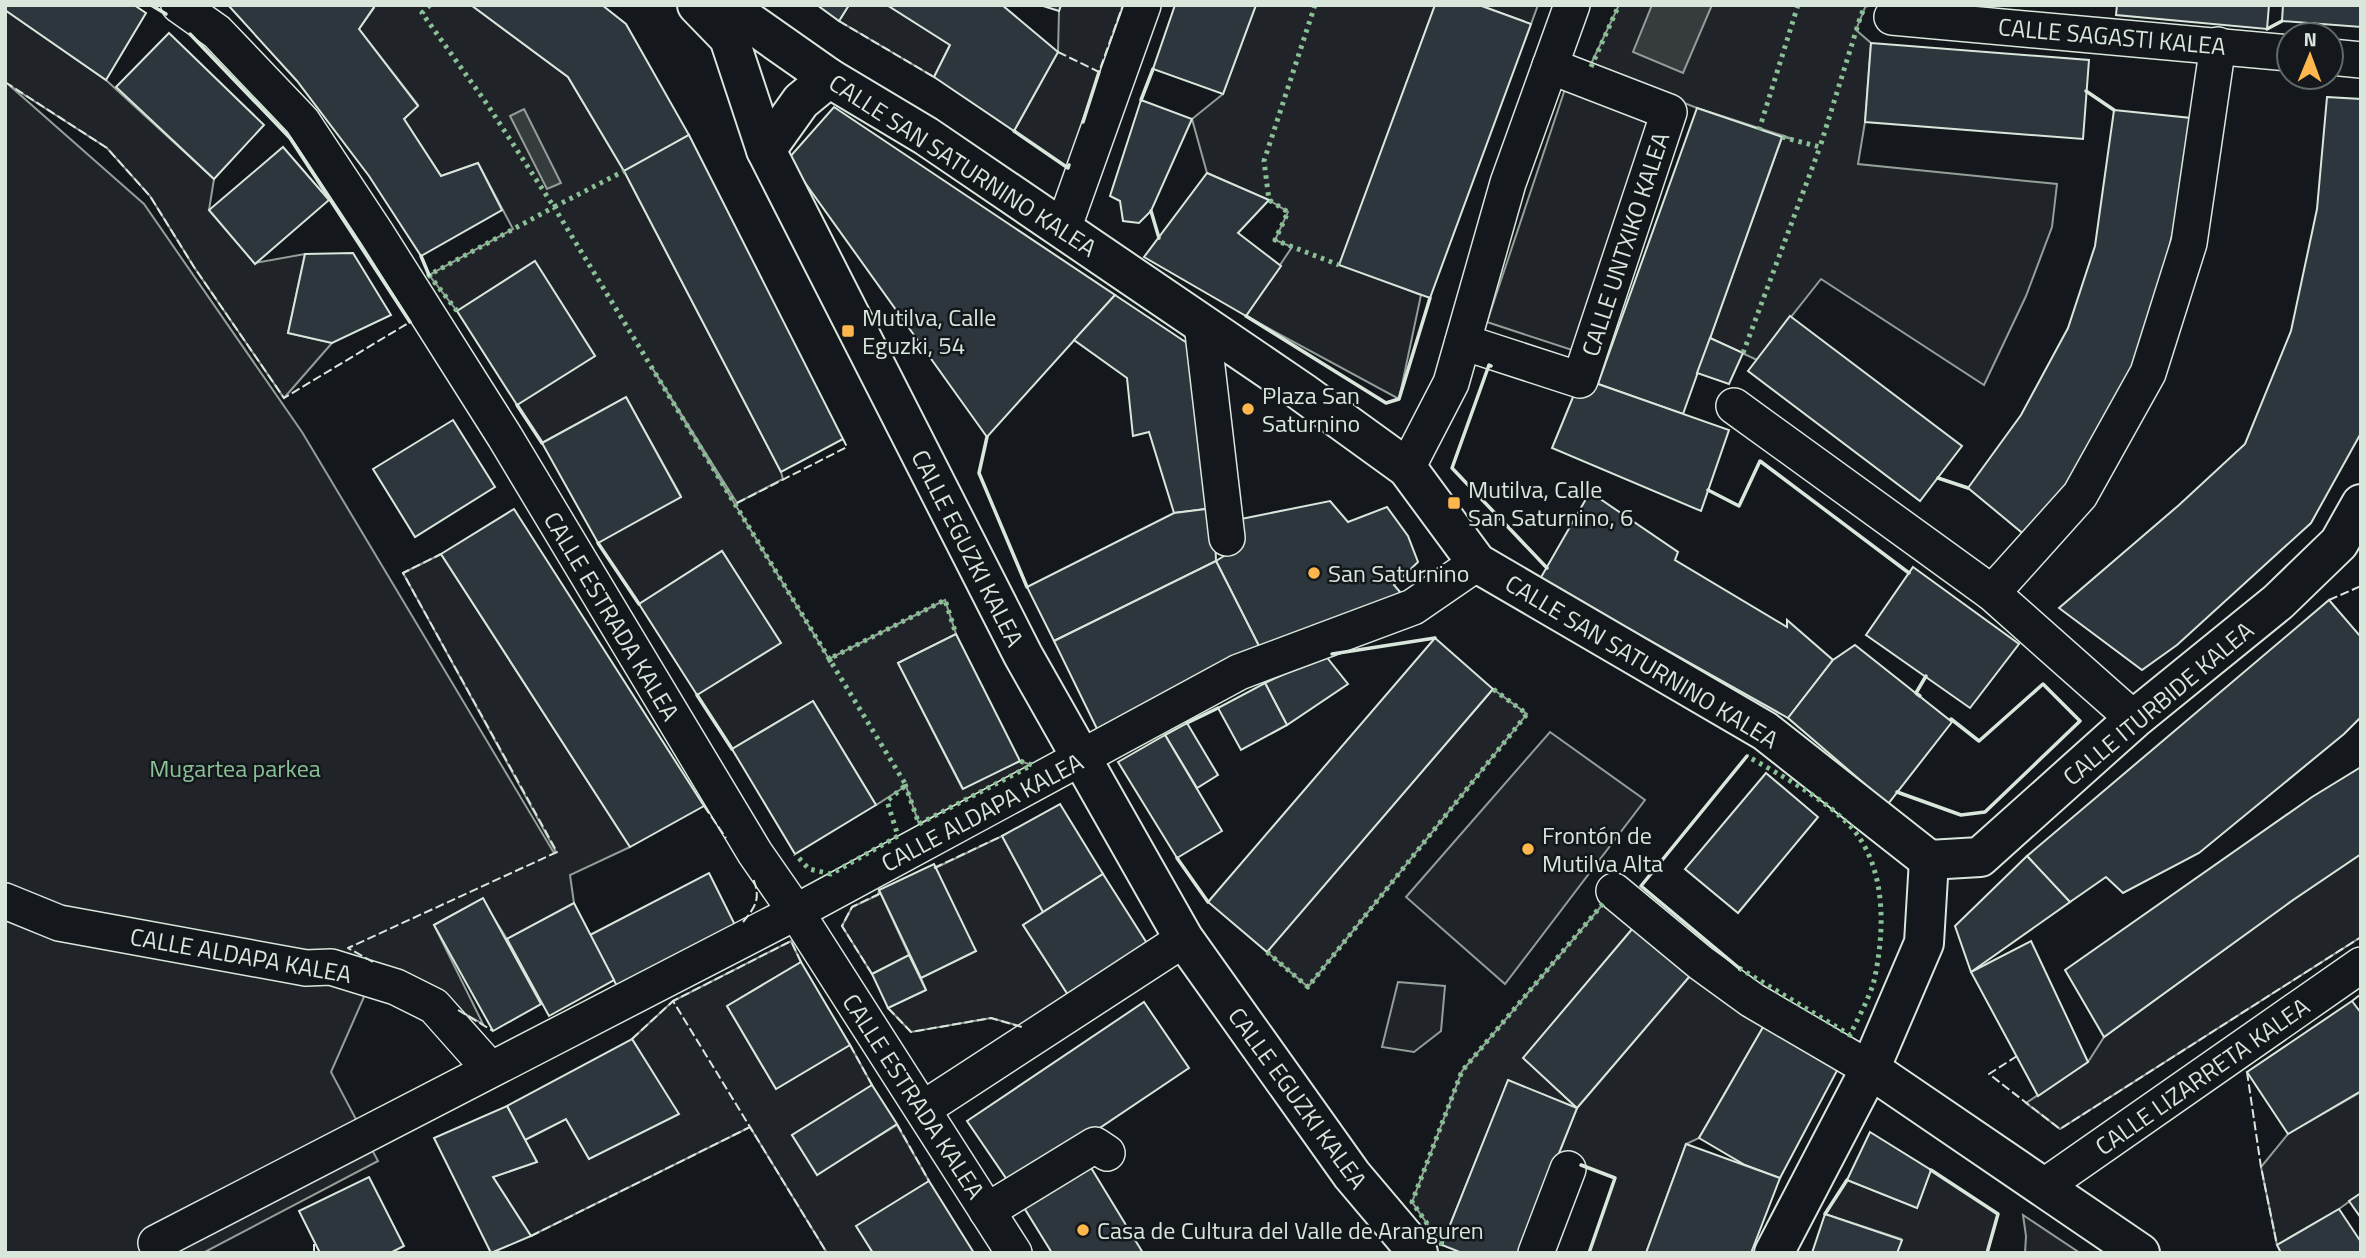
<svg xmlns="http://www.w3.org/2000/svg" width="2366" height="1258" viewBox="0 0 2366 1258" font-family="'Titillium Web',sans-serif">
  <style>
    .green { fill: #202428; stroke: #939e99; stroke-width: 2 }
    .water { fill: #363b3e; stroke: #939e99; stroke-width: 2 }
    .building { fill: #2c363c; stroke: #d8e6dc; stroke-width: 2 }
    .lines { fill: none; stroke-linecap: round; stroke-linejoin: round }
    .street-casing { stroke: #d8e6dc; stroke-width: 38 }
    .secondary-casing { stroke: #d8e6dc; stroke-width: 42 }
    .street { stroke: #14181c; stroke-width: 35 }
    .secondary { stroke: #14181c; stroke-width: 38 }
    .hedge { stroke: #8ac095; stroke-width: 5; stroke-dasharray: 3.5 5; stroke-linecap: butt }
    .fence { stroke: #d8e6dc; stroke-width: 2; stroke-dasharray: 9 3.5; stroke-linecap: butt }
    .wall { stroke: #d8e6dc; stroke-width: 3.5 }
    .poi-dot { fill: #ffb74d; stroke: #14181c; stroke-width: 2.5 }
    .labels { text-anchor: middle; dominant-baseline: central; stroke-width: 5; stroke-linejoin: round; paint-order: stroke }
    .street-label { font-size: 24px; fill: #d8e6dc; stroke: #14181c }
    .poi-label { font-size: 24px; fill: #d8e6dc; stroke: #14181c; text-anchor: start }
    .park-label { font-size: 24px; fill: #8ac095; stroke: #14181c }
  </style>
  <rect width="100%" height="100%" fill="#14181c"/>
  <g class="green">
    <polygon points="372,5 471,5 568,77 624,171 781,472 783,479 737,503 651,366 829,659 945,600 956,634 898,663 962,788 1020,761 1032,765 919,824 906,786 876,805 813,701 732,749 697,695 780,642 722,551 639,604 598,543 681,496 626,397 542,443 517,405 595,356 535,262 457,311 429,275 513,229 478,163 441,176 404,119 418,105 359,29 374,8"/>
    <polygon points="849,5 887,5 950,45 934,77 839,21"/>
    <polygon points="1061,5 1123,5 1068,168 1014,131 1058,52 1059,11"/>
    <polygon points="1256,5 1435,5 1340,264 1421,295 1399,399 1246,316 1292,247 1275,240 1288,212 1269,200 1207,173 1192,119 1223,94"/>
    <polygon points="1479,5 1538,5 1531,24"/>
    <polygon points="1619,5 1866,5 1856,30 1871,43 1865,122 1858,164 2057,184 2052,227 2026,296 1984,385 1821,279 1757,360 1710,338 1782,137 1793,139 1697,108 1590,66"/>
    <polygon points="5,10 106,80 214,179 209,210 255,263 305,254 288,333 332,343 284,398 194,267 150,196 107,148 9,85 144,204 302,432 554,853 556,852 403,573 441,554 630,847 570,875 574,903 507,939 482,899 434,925 483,1024 378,965 331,1072 378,1161 203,1253 5,1253"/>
    <polygon points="1565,89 1650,117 1572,350 1487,322"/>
    <polygon points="1493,689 1527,714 1308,987 1267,952"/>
    <polygon points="1550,732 1645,800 1505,984 1406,897"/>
    <polygon points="1002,836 1043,912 1023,925 1070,998 1041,1032 991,1018 911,1032 888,1008 926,990 921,978 976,951 929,871"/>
    <polygon points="2361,854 2361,937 2060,1129 2026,1103 2088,1062 2104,1037 2293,900"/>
    <polygon points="879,890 909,955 872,974 842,926 852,907 878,895"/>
    <polygon points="1614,891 1644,915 1524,1058 1577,1108 1701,963 1766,1022 1699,1138 1686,1144 1646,1253 1589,1253 1615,1178 1558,1156 1577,1108 1508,1081 1442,1245 1412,1202 1462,1071"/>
    <polygon points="791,941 801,962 727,1006 776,1089 850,1045 872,1085 792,1135 817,1174 897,1125 929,1181 857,1226 873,1253 827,1253 750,1127 531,1236 493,1177 537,1162 525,1140 566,1119 589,1159 678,1114 632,1039 673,1001"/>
    <polygon points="1398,982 1445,986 1441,1031 1414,1052 1382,1047"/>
    <polygon points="2361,1092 2361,1193 2339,1209 2277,1245 2261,1167 2288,1134"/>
    <polygon points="1931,1170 1998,1214 1987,1253 1897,1253 1901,1239 1825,1214 1847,1180 1917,1208"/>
    <polygon points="2023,1215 2080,1253 2025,1253 2026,1236"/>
  </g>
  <g class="water">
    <polygon points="1652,5 1712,5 1683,73 1633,52"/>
    <polygon points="524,109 561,183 547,189 510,116"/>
  </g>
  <g class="building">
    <polygon points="5,5 134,5 146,13 106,80 5,10"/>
    <polygon points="228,5 372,5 374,7 359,29 418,106 404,119 441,176 478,163 502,210 421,256 369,176 297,81"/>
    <polygon points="471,5 602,5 626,24 689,135 624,171 568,77"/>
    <polygon points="817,5 849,5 839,21"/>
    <polygon points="887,5 1002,5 1058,52 1014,131 934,77 950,45"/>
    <polygon points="1040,5 1061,5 1059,11"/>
    <polygon points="1175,5 1256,5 1223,94 1153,69"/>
    <polygon points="1435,5 1479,5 1531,24 1430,298 1339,265"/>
    <polygon points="2117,5 2269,5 2267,29 2116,15"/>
    <polygon points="2283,5 2361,5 2361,27 2282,21"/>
    <polygon points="169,33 264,125 214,179 116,87"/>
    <polygon points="1871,43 2089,60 2083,139 1865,122"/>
    <polygon points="2327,97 2361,99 2361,433 2311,523 2177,645 2142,670 2059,608 2179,505 2245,444 2291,331 2317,209"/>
    <polygon points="1141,100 1192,119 1151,211 1139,223 1123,221 1120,201 1110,196"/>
    <polygon points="834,107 1115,295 987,437 788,159"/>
    <polygon points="1697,108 1782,137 1683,414 1598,384"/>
    <polygon points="2114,110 2191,118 2176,219 2158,294 2126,387 2073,482 2026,536 1968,488 2021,415 2068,328 2095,246"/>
    <polygon points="689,135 843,439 781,472 624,171"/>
    <polygon points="283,147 329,200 255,264 209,210"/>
    <polygon points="1207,173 1269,200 1238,233 1281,266 1246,316 1144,257"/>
    <polygon points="353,253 391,315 332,343 288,333 305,254"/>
    <polygon points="535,261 595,356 517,405 457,311"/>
    <polygon points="1115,295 1187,343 1214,508 1174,513 1149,432 1133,436 1127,378 1074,340"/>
    <polygon points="1790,316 1962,446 1920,501 1748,371"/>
    <polygon points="1710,338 1743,353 1729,384 1697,373"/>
    <polygon points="1580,380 1598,384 1729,430 1701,511 1552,448"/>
    <polygon points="626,397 681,497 598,543 542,443"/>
    <polygon points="453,420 495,487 415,537 373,469"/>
    <polygon points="1590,492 1678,552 1675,560 1787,627 1787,620 1833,660 1788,718 1540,579"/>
    <polygon points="1330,501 1348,522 1387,507 1408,536 1418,562 1394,585 1413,607 1262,652 1216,561 1244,543 1236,520"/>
    <polygon points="1214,508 1216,561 1054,641 1027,587 1174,513"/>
    <polygon points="514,509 704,806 630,847 441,554"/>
    <polygon points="722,551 781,643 697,695 639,604"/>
    <polygon points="1216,561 1262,652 1099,733 1054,641"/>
    <polygon points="1913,567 2019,644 1970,708 1866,635"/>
    <polygon points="2329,600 2361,637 2361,717 2344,734 2199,853 2123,893 2106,877 2070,902 2027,856"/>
    <polygon points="956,634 1020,761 963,789 898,663"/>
    <polygon points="1435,638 1493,689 1267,952 1208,902"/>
    <polygon points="1855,645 1952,722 1888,804 1788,718 1833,660"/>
    <polygon points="1325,655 1348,684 1287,725 1265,683"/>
    <polygon points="1265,683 1287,725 1241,750 1218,708"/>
    <polygon points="813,701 876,805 795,854 732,749"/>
    <polygon points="1187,723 1218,775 1197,788 1165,735"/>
    <polygon points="1165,735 1222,831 1177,858 1118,762"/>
    <polygon points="2361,767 2361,854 2293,900 2104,1037 2065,970 2312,797"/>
    <polygon points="1766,773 1818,817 1738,913 1685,869"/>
    <polygon points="1060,804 1103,874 1043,912 1002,836"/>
    <polygon points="2027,856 2070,902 1971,972 1955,926"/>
    <polygon points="934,864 976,951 921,978 879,890"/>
    <polygon points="709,873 737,929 619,990 590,935"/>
    <polygon points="1103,874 1150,948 1070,998 1023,925"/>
    <polygon points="483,898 541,1004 493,1031 434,925"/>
    <polygon points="574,903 614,980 549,1016 507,939"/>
    <polygon points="1644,915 1701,963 1577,1108 1523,1058"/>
    <polygon points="2031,941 2088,1062 2038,1096 1971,972"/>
    <polygon points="909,955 926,990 888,1008 872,974"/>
    <polygon points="801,962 850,1045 776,1089 727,1006"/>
    <polygon points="2352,1001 2361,1013 2361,1091 2288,1134 2247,1072"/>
    <polygon points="1144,1002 1189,1068 1012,1187 967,1121"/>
    <polygon points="1766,1022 1840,1065 1780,1178 1745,1165 1699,1138"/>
    <polygon points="632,1039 679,1114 589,1159 566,1119 525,1140 507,1106"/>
    <polygon points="1508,1080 1577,1108 1519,1253 1462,1253 1442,1245"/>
    <polygon points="872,1085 897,1124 817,1175 792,1135"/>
    <polygon points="507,1106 537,1162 493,1177 531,1236 491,1253 434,1138"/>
    <polygon points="1870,1132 1931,1170 1917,1208 1847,1180"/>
    <polygon points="1686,1144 1780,1178 1751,1253 1646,1253"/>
    <polygon points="1090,1166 1143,1253 1052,1253 1023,1206"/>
    <polygon points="369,1177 404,1246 390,1253 320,1253 299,1211"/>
    <polygon points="929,1181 974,1253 873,1253 856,1226"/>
    <polygon points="2361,1193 2361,1218 2349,1201"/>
    <polygon points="2339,1209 2361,1242 2361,1253 2281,1253 2277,1245"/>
    <polygon points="1825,1214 1902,1240 1897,1253 1812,1253"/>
  </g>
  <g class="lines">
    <defs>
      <g id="street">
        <polyline points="179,5 217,32 302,121 376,233 505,437 755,853 796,912 1014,1253"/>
        <polyline points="1892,17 2289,53"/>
        <polyline points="2331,57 2361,60"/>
        <polyline points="1063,229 1143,5"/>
        <polyline points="1202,324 1227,538"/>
        <polyline points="1463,342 1580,380 1669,112 1550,66"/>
        <polyline points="1734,406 1992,593 2134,719"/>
        <polyline points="1407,468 1451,383 1508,183 1572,5"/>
        <polyline points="1992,593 2080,495 2148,373 2189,243 2218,45"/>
        <polyline points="1614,891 1701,963 1752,1000 1870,1069"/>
        <polyline points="5,901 59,923 306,968 331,967 396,987 434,1006 490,1069"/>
        <polyline points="923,1109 1184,939"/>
        <polyline points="2043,1187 2361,965"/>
        <polyline points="987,1211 1095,1145 1107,1153"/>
        <polyline points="156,1243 796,912 1239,672 1413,607 1477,563"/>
        <polyline points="1536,1253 1568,1169"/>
      </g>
      <g id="secondary">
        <polyline points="697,5 729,38 766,150 1023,655 1184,939 1352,1175 1418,1253"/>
        <polyline points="725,5 829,78 926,136 1302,392 1407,468 1477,563 1765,731 1929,860"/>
        <polyline points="766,150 801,101 829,78"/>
        <polyline points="1929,860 1980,857 2134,719 2278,602 2339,543 2361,504"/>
        <polyline points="1870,1069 2140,1253"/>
        <polyline points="1774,1253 1870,1069 1924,943 1929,860"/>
      </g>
    </defs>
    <use href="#street" class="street-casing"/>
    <use href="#secondary" class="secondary-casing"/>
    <use href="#street" class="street"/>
    <use href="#secondary" class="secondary"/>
    <g class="hedge">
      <polyline points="430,5 422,13 487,104 554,207 624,171"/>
      <polyline points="1315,5 1264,161 1269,200 1288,212 1275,240 1339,265"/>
      <polyline points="1591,67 1619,5"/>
      <polyline points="1759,130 1798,5"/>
      <polyline points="1782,137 1820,147 1861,15 1866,5"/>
      <polyline points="457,311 429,275 554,207 906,785 887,801 898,836 831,874 809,869 795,854"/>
      <polyline points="1743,353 1820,147"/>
      <polyline points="831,662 829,659 945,600 956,634"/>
      <polyline points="905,784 919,824 1032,765 1020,761"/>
      <polyline points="1267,952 1308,987 1527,714 1493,689"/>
      <path d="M1739 968 1850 1035C1858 1018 1869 999 1874 981 1885 931 1887 869 1852 828 1826 799 1780 775 1747 756"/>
      <polyline points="1442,1245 1412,1202 1462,1071 1606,900"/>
    </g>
    <g class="fence">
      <polyline points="839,21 934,77"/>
      <polyline points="1058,52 1099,72 1123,5"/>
      <polyline points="5,82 107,148 150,196 194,267 284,398 410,322"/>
      <polyline points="737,503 847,447 843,439"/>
      <polyline points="2329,600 2361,586"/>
      <polyline points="704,806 726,838"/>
      <polyline points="934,868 1002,836"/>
      <path d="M743 922C756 906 761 899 753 878"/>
      <polyline points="373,962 348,948 557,852 403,573 441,554"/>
      <polyline points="801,962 791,941 673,1001 827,1253"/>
      <polyline points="872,974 842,926 852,907 883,892"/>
      <polyline points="2352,1001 2361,994"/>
      <polyline points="888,1008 911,1032 991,1018 1022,1027"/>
      <polyline points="458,1010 493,1031"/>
      <polyline points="632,1039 673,1001"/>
      <polyline points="850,1045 872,1085"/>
      <polyline points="2017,1056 1989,1074 2060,1129 2361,937"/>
      <polyline points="2247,1072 2261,1167 2277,1245"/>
      <polyline points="897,1124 929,1181"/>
      <polyline points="531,1236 750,1127"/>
      <polyline points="314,1253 314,1241"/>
    </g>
    <g class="wall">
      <polyline points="151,5 166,14"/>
      <polyline points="2267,29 2282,21"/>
      <polyline points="190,34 290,138 410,322"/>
      <polyline points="2086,91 2114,110"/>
      <polyline points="1141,100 1153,69"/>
      <polyline points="1083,122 1099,72"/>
      <polyline points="1014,131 1068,168 1069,165"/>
      <polyline points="1151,211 1159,238"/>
      <polyline points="421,256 429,275"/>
      <polyline points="1246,316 1386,403 1399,399 1430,298"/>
      <polyline points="1491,366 1489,365 1452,468 1547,568"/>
      <polyline points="517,405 542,443"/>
      <polyline points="987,437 979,473 1027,587"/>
      <polyline points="1938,478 1968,488"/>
      <polyline points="1708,490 1739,506 1760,461 1909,573"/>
      <polyline points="598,543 639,604"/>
      <polyline points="1332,654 1435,638"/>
      <polyline points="697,695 732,749"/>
      <polyline points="1920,696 1916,693 1926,676"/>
      <polyline points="1187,723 1218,708"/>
      <polyline points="1897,792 1961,815 1985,812 2080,721 2043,684 1979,741 1951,719"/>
      <polyline points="1177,858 1208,902"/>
      <polyline points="1739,968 1641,886 1747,756"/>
      <polyline points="1581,1165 1615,1178 1589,1253"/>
      <polyline points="1931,1170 1998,1214 1987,1253"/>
      <polyline points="1825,1214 1847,1180"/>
    </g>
  </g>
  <g class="poi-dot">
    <rect x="841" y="324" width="14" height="14" rx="3.5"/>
    <circle cx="1248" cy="409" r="7"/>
    <rect x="1447" y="496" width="14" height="14" rx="3.5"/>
    <circle cx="1314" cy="573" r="7"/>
    <circle cx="1528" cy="849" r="7"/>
    <circle cx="1083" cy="1230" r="7"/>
  </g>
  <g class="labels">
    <g class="street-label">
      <text transform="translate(2112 36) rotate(5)">CALLE SAGASTI KALEA</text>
      <text transform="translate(963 165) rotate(33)">CALLE SAN SATURNINO KALEA</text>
      <text transform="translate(1625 244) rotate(-72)">CALLE UNTXIKO KALEA</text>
      <text transform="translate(968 548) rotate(63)">CALLE EGUZKI KALEA</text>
      <text transform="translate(612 616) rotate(59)">CALLE ESTRADA KALEA</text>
      <text transform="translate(1642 661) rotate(31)">CALLE SAN SATURNINO KALEA</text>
      <text transform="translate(2158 703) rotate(-40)">CALLE ITURBIDE KALEA</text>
      <text transform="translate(982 812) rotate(-28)">CALLE ALDAPA KALEA</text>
      <text transform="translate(241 955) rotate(10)">CALLE ALDAPA KALEA</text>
      <text transform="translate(2202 1076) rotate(-35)">CALLE LIZARRETA KALEA</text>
      <text transform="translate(914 1096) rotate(57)">CALLE ESTRADA KALEA</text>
      <text transform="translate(1298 1098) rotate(54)">CALLE EGUZKI KALEA</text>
    </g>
    <g class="poi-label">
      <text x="862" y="317">Mutilva, Calle<tspan x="862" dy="28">Eguzki, 54</tspan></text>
      <text x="1262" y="395">Plaza San<tspan x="1262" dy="28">Saturnino</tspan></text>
      <text x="1468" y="489">Mutilva, Calle<tspan x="1468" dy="28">San Saturnino, 6</tspan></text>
      <text x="1328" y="573">San Saturnino</text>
      <text x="1542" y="835">Frontón de<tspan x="1542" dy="28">Mutilva Alta</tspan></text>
      <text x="1097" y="1230">Casa de Cultura del Valle de Aranguren</text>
    </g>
    <g class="park-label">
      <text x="235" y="768">Mugartea parkea</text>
    </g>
  </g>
  <rect width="2366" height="1258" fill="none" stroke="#d8e6dc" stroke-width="14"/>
  <g transform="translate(2310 56) rotate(1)"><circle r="33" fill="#14181c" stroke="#626a69" stroke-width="2"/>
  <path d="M0-5L12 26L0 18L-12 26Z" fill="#ffb74d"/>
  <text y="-10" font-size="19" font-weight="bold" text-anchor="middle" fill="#d8e6dc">N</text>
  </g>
</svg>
